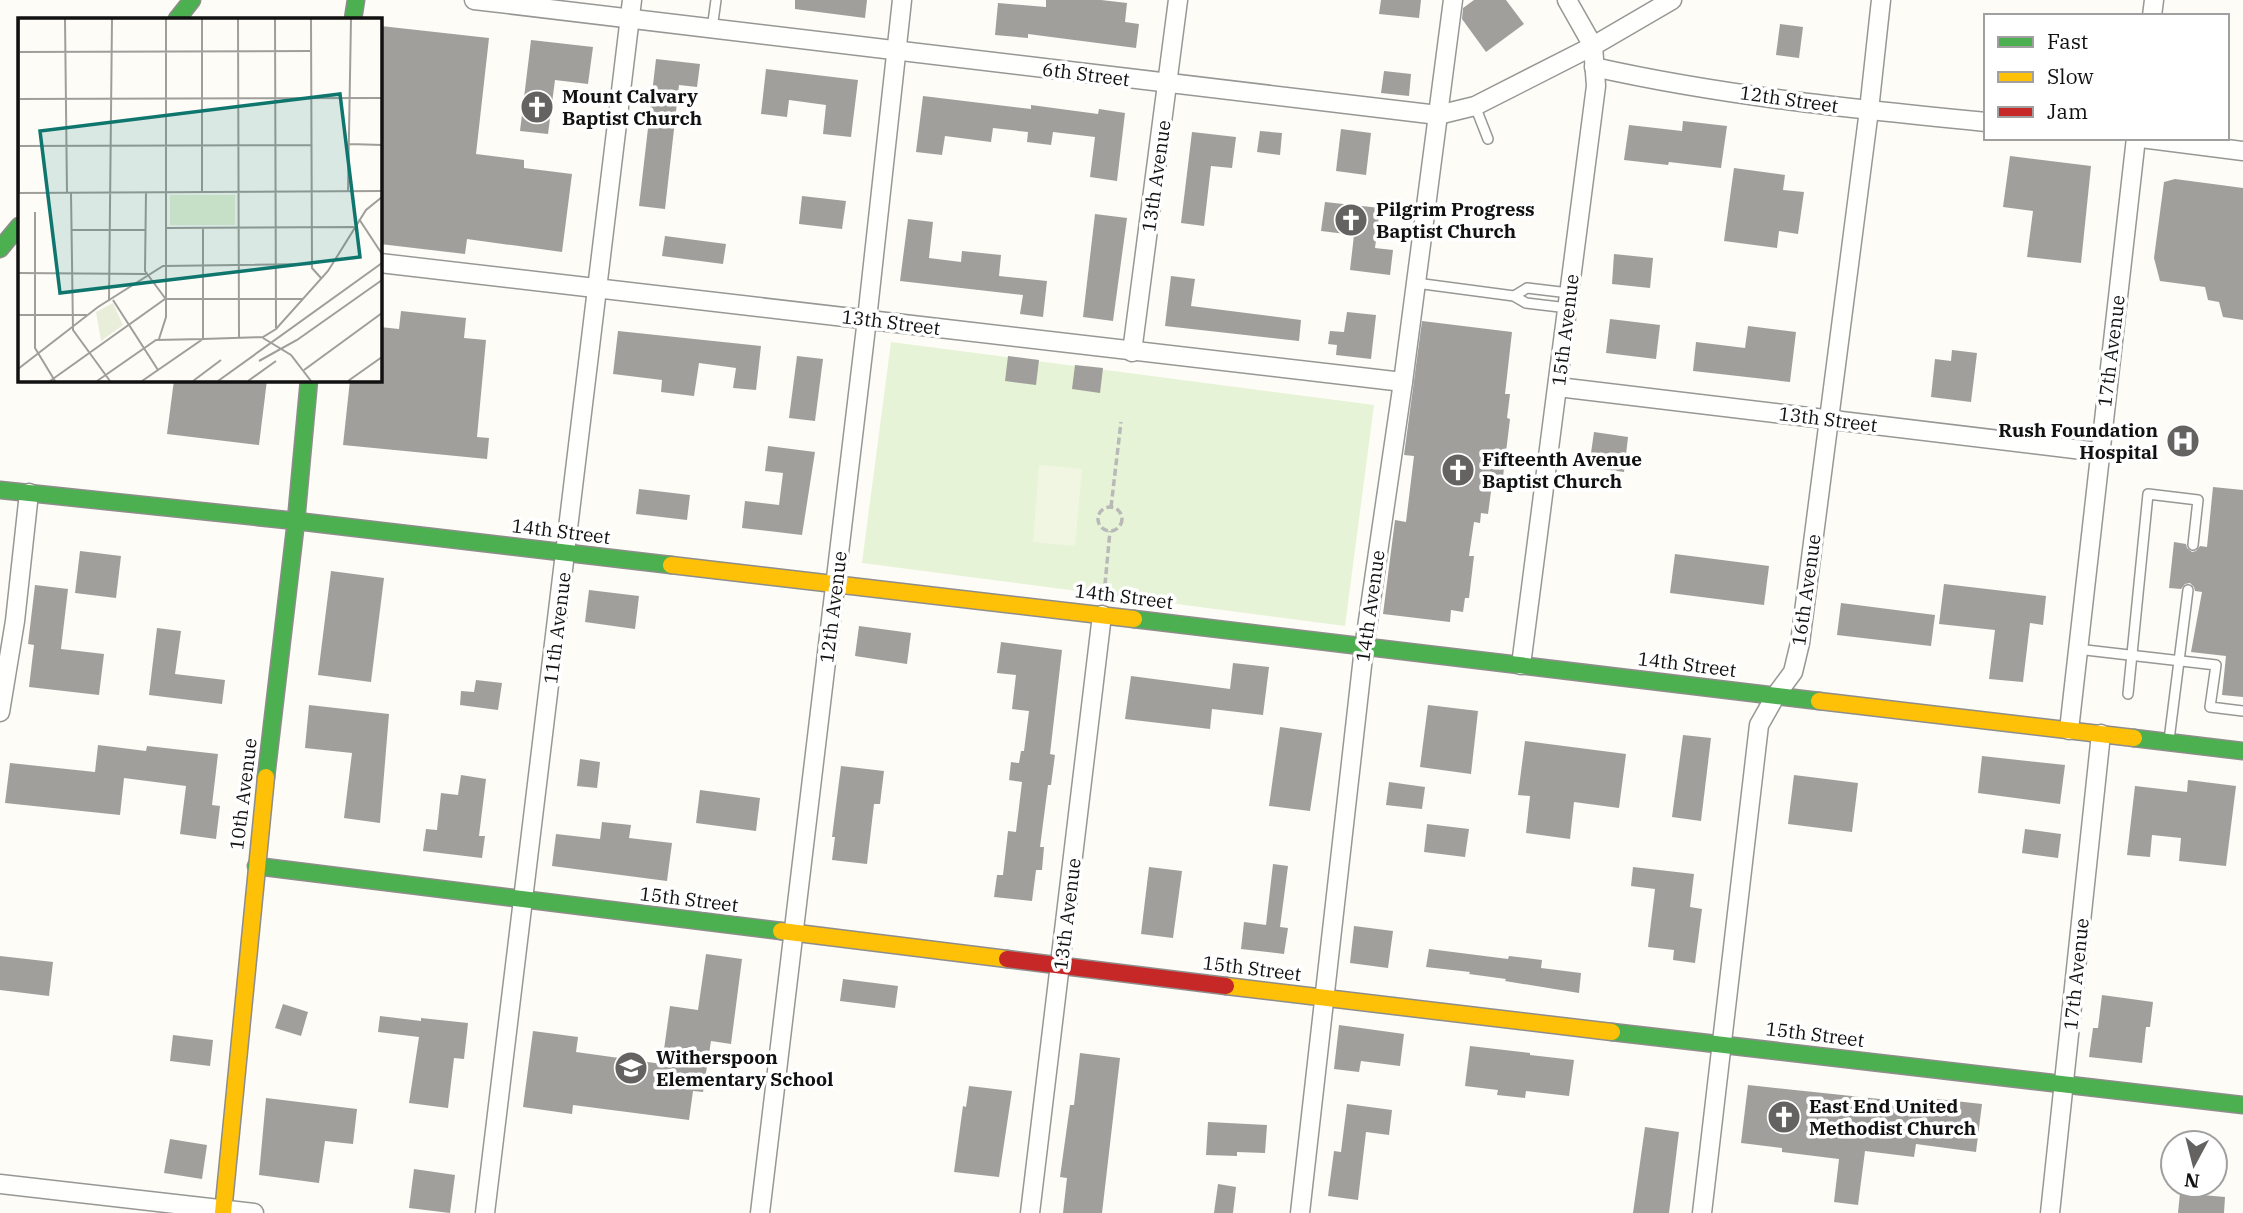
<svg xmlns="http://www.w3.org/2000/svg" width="2243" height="1213" viewBox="0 0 2243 1213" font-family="'IBM Plex Serif',serif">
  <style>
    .green { fill: #e7f3d7 }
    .pitch { fill: #f0f6e1 }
    .building { fill: #a19f9c }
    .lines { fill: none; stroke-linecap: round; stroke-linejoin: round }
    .lane-casing { stroke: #979795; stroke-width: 12 }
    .street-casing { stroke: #979795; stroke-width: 21 }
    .fast-casing { stroke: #8e8d8b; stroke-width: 19 }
    .slow-casing { stroke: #8e8d8b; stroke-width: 19 }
    .jam-casing { stroke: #8e8d8b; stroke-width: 19 }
    .path { stroke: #b9b9b8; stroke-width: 3.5; stroke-dasharray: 7 3.5; stroke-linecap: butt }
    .lane { stroke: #fffffe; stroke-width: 9 }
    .street { stroke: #fffffe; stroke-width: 18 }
    .fast { stroke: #4caf50; stroke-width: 16 }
    .slow { stroke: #ffc107; stroke-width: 16 }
    .jam { stroke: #c62828; stroke-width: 16 }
    .labels { text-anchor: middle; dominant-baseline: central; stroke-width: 7; stroke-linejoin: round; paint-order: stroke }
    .street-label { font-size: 19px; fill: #111; stroke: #fff }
    .poi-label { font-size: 19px; font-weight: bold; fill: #111; stroke: #fff; text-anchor: start }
    .inset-road { fill: none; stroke: #9f9e9b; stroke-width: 2 }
    .view { fill: #0f766e; fill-opacity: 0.15; stroke: #0f766e; stroke-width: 3.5 }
    .inset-edge { fill: none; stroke: #111; stroke-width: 3.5 }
  </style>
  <rect width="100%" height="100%" fill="#fdfcf7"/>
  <polygon class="green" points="891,342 1374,405 1345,626 862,563"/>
  <polygon class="pitch" points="1039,465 1082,469 1075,546 1033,542"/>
  <g class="building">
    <polygon points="795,0 867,0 865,18 795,9"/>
    <polygon points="1046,0 1101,0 1127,3 1125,22 1139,24 1136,48 1028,34 1028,38 995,35 998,3 1046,7"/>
    <polygon points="1381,0 1421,0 1419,18 1379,14"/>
    <polygon points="1474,0 1506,0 1524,24 1486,52 1462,19 1463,8"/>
    <polygon points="1780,24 1803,27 1799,58 1776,55"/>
    <polygon points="381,26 489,38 476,154 524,160 524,168 572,174 562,252 467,239 465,254 380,244"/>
    <polygon points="531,40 593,47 588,84 555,80 548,134 520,131"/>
    <polygon points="656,59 700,64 697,87 679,85 665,209 639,206"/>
    <polygon points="766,69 858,80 851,137 823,134 826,105 789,100 787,117 761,114"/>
    <polygon points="1384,71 1411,74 1409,96 1381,93"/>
    <polygon points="923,96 1031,109 1031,105 1098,114 1099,109 1125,113 1117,181 1090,177 1095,137 1053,132 1051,145 1027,142 1028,132 993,128 991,142 945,136 942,155 916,152"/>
    <polygon points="1683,121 1727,126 1721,168 1669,162 1668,165 1624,160 1629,125 1682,131"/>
    <polygon points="1341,129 1371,133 1366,175 1336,171"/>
    <polygon points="1260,131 1282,133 1280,155 1257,152"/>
    <polygon points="1192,132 1236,137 1232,168 1211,166 1204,226 1181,223"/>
    <polygon points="2010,156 2091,166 2081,263 2027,257 2033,211 2003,207"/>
    <polygon points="1734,168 1785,175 1783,190 1804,192 1798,234 1779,231 1777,248 1724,241"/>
    <polygon points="2175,179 2243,188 2243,320 2223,317 2219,302 2208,300 2205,287 2160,281 2154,258 2164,182"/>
    <polygon points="802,196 846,201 842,229 799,224"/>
    <polygon points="1325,202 1380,208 1375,248 1393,250 1390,275 1350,270 1354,235 1321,231"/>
    <polygon points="1095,214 1127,218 1113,321 1083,317"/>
    <polygon points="908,219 933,222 929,258 961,262 962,251 1001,255 999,276 1047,281 1043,317 1020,314 1023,295 900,281"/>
    <polygon points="665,236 726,244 723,264 662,256"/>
    <polygon points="1614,254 1653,258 1650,288 1612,284"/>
    <polygon points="1171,276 1195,279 1191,306 1301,320 1299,341 1165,326"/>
    <polygon points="401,311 466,318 464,338 486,340 477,437 489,438 487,459 343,445 350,380 380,380 380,327 399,329"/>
    <polygon points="1347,312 1376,315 1371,359 1336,355 1337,345 1328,344 1330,331 1344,332"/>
    <polygon points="1610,319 1660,325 1656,359 1606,353"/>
    <polygon points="1422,321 1512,332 1505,394 1510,394 1507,418 1510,419 1502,485 1492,484 1488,514 1481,513 1480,523 1474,522 1469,556 1474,556 1469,598 1465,598 1463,612 1451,610 1450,622 1383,614 1395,520 1406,522 1414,456 1404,455"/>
    <polygon points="1748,326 1796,332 1790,382 1693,371 1696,342 1745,348"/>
    <polygon points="618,331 761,346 756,390 733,388 736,368 699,363 694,396 661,392 662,380 613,374"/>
    <polygon points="1952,350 1977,353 1971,402 1931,397 1935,359 1951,361"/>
    <polygon points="797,356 823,359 815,421 789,418"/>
    <polygon points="1008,356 1039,360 1036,385 1005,381"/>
    <polygon points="1075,365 1103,368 1100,393 1072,389"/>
    <polygon points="174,380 267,380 259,445 167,434"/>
    <polygon points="1594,432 1628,437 1624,472 1589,467"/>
    <polygon points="768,446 815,452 802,535 742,528 745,501 779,505 783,473 765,471"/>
    <polygon points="2213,487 2243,490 2243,697 2222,695 2226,656 2191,652 2202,592 2195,591 2194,587 2190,583 2185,584 2181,589 2169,588 2174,542 2186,544 2187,548 2192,552 2196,551 2200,546 2207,547"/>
    <polygon points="639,489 690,495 687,520 636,514"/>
    <polygon points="80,551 121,556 116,598 75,593"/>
    <polygon points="1675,554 1769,566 1764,605 1670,593"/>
    <polygon points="331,571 384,578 371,682 318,675"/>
    <polygon points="1944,584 2046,596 2043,625 2030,623 2023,682 1989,679 1995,630 1939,624"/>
    <polygon points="35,585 68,589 61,649 104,654 99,695 29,687 34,645 28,644"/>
    <polygon points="589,590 639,596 635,629 585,622"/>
    <polygon points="1841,603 1935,615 1931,646 1837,635"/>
    <polygon points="859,626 911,633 907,664 855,656"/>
    <polygon points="157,628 181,631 175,674 225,680 222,704 149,695"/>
    <polygon points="1001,642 1062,650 1050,754 1055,755 1051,785 1048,785 1040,847 1044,847 1042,870 1036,870 1032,901 994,897 997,875 1003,875 1008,831 1016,832 1022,782 1009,780 1011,762 1019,763 1021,751 1024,751 1029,711 1012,709 1016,675 997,673"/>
    <polygon points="1233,663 1269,667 1263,715 1212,709 1210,729 1125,719 1131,676 1230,689"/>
    <polygon points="476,680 502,683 498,710 460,705 461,691 474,692"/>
    <polygon points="309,705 389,714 380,823 344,818 352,753 305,748"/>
    <polygon points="1428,705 1478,711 1471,774 1420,767"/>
    <polygon points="1280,727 1322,733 1310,811 1269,806"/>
    <polygon points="1683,735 1711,738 1701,821 1672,817"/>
    <polygon points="1525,741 1626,754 1619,808 1574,802 1570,839 1526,833 1530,796 1518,795"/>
    <polygon points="98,745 146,751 147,746 218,754 212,805 220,806 216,839 180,834 186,786 124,778 120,815 5,803 10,763 95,772"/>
    <polygon points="1982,756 2065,765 2060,804 1978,793"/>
    <polygon points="580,759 600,762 597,788 577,786"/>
    <polygon points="841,766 884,771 880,804 874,804 867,864 832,860 835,837 832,837"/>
    <polygon points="461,775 486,779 479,836 485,836 482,858 423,851 426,829 437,830 441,793 458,795"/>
    <polygon points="1794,775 1858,783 1852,832 1788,824"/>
    <polygon points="2188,780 2236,786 2226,866 2179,861 2181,838 2152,835 2150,857 2127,855 2135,786 2187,792"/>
    <polygon points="1389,782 1425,787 1422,809 1386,805"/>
    <polygon points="700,790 760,798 756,831 696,823"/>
    <polygon points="602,822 631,825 629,838 672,843 667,881 552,866 556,834 600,839"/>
    <polygon points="1427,824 1469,829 1465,857 1424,852"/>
    <polygon points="2025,829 2061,834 2058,858 2022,853"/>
    <polygon points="1273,864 1288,866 1280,927 1288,928 1284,954 1241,949 1244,922 1266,925"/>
    <polygon points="1149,867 1182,871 1173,938 1141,934"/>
    <polygon points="1633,867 1694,874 1690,907 1702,909 1695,963 1673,960 1674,950 1648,947 1655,889 1631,886"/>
    <polygon points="1354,926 1393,931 1388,968 1350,963"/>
    <polygon points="1429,949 1508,959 1509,956 1542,960 1541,968 1581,973 1579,993 1505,981 1506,979 1469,974 1470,972 1426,967"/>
    <polygon points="706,954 742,959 731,1044 711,1041 703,1092 693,1091 689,1120 573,1105 572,1114 523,1107 533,1031 578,1037 576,1052 662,1064 670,1006 698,1010"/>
    <polygon points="0,956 53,962 49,996 0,990"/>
    <polygon points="843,979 898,986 895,1008 840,1001"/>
    <polygon points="2102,995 2153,1002 2150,1027 2146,1027 2142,1063 2089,1057 2093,1028 2098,1028"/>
    <polygon points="283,1004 308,1012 301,1036 275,1028"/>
    <polygon points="380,1016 421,1021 421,1018 468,1023 464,1059 454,1058 448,1108 409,1103 419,1037 378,1032"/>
    <polygon points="1339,1025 1404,1034 1400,1066 1361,1061 1359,1072 1334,1069"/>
    <polygon points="173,1035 213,1040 210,1066 170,1061"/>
    <polygon points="1470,1046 1530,1053 1530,1055 1574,1060 1569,1096 1526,1091 1525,1098 1497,1095 1498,1090 1465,1086"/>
    <polygon points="1080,1053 1120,1058 1102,1213 1063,1213 1067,1178 1060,1177 1070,1105 1074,1105"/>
    <polygon points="1748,1085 1880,1099 1879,1104 1936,1111 1937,1099 1982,1104 1976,1152 1916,1144 1914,1157 1865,1151 1858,1205 1834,1202 1839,1159 1782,1152 1782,1148 1741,1143"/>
    <polygon points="969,1086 1012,1091 999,1177 954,1172 963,1106 966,1107"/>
    <polygon points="266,1098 357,1109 353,1144 325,1141 319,1183 259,1175"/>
    <polygon points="1347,1104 1392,1110 1389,1135 1366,1132 1358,1200 1328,1196 1334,1151 1341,1152"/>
    <polygon points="1208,1122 1267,1125 1265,1153 1237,1152 1237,1156 1206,1155"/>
    <polygon points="1645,1127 1679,1132 1669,1213 1633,1213"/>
    <polygon points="170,1139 207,1145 202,1179 164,1173"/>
    <polygon points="414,1169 455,1175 450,1213 409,1208"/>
    <polygon points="1218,1184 1236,1187 1233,1213 1214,1213"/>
    <polygon points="2180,1193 2225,1197 2224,1213 2178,1213"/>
  </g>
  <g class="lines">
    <defs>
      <g id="lane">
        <polyline points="712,29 716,0"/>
        <polyline points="1475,106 1488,139"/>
        <polyline points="1416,283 1514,296 1526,303 1568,308"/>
        <polyline points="1514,296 1527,288 1569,293"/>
        <polyline points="2077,649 2216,665 2210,707 2243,711"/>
        <polyline points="2128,694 2148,494 2198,500 2193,545"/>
        <polyline points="2169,740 2188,590"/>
      </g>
      <g id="street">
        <polyline points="474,0 1438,115 1475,106 1593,46 1672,0"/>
        <polyline points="2152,16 2154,0"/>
        <path d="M1594 67C1723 96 1855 109 1986 122"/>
        <polyline points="2141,138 2243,151"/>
        <polyline points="380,263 1403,382"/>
        <polyline points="1132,352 1178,0"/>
        <polyline points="1558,387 2099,452"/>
        <polyline points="1521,665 1596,86 1593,46 1567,0"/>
        <polyline points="0,712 15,621 29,493"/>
        <polyline points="2069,730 2136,138"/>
        <polyline points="0,1184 254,1213"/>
        <polyline points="485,1213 632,0"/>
        <polyline points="760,1213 867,319 902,0"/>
        <polyline points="1030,1213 1102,615"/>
        <polyline points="1300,1213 1364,648 1403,382 1453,0"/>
        <polyline points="1702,1213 1759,725 1776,695 1793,672 1800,643 1869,110 1881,0"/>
        <polyline points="2050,1213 2101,734"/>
      </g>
      <g id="fast">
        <polyline points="177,19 192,0"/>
        <polyline points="353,19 356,0"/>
        <polyline points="0,249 19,226"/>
        <polyline points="0,490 296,521 671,565"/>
        <polyline points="1134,619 1819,701"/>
        <polyline points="2134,738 2243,751"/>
        <polyline points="266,777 296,521 309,380"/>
        <polyline points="256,866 781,931"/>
        <polyline points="1612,1032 2243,1105"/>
      </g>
      <g id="slow">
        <polyline points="671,565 1134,619"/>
        <polyline points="1819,701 2134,738"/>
        <polyline points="781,931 1007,959"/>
        <polyline points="1226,986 1612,1032"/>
        <polyline points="223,1213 266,777"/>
      </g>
      <polyline id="jam" points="1007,959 1226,986"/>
    </defs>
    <use href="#lane" class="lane-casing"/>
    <use href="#street" class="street-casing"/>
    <use href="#fast" class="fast-casing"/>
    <use href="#slow" class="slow-casing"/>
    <use href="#jam" class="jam-casing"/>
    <g class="path">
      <circle cx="1110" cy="519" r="12"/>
      <polyline points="1111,507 1121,422"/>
      <polyline points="1104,595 1110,531"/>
    </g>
    <use href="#lane" class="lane"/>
    <use href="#street" class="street"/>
    <use href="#fast" class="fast"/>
    <use href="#slow" class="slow"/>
    <use href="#jam" class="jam"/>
  </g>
  <defs>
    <symbol id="church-disc" viewBox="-11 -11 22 22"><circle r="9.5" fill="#646362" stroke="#fff"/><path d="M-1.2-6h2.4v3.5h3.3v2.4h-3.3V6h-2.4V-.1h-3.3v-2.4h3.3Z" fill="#fff"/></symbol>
    <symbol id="hospital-disc" viewBox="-11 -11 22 22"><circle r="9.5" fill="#646362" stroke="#fff"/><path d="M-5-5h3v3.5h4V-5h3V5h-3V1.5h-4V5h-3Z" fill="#fff"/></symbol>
    <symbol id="school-disc" viewBox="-11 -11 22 22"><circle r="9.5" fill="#646362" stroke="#fff"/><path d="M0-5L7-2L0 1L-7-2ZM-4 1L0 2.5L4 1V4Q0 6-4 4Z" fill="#fff"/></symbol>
  </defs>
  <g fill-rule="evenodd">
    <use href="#church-disc" x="518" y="88" width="38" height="38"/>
    <use href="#church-disc" x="1332" y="201" width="38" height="38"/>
    <use href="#hospital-disc" x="2164" y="422" width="38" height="38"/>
    <use href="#church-disc" x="1439" y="451" width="38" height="38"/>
    <use href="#school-disc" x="612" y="1049" width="38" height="38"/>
    <use href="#church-disc" x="1765" y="1098" width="38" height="38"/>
  </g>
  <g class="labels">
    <g class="street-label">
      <text transform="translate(1086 74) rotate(7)">6th Street</text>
      <text transform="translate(1789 99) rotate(8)">12th Street</text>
      <text transform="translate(1156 176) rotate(-82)">13th Avenue</text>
      <text transform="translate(891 322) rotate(7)">13th Street</text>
      <text transform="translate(1565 330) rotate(-83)">15th Avenue</text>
      <text transform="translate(2111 351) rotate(-83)">17th Avenue</text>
      <text transform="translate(1828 419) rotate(7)">13th Street</text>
      <text transform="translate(561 531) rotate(7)">14th Street</text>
      <text transform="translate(1806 590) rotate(-82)">16th Avenue</text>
      <text transform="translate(1124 596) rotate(7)">14th Street</text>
      <text transform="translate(1370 606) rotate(-82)">14th Avenue</text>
      <text transform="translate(833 607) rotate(-83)">12th Avenue</text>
      <text transform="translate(557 628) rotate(-83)">11th Avenue</text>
      <text transform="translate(1687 664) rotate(7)">14th Street</text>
      <text transform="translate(243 794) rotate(-83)">10th Avenue</text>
      <text transform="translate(689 899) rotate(7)">15th Street</text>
      <text transform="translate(1067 914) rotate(-83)">13th Avenue</text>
      <text transform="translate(1252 968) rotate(7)">15th Street</text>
      <text transform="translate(2076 974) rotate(-84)">17th Avenue</text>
      <text transform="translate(1815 1034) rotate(7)">15th Street</text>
    </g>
    <g class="poi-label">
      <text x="562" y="96">Mount Calvary<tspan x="562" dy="22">Baptist Church</tspan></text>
      <text x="1376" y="209">Pilgrim Progress<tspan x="1376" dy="22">Baptist Church</tspan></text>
      <text x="2158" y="430" text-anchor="end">Rush Foundation<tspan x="2158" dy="22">Hospital</tspan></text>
      <text x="1482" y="459">Fifteenth Avenue<tspan x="1482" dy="22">Baptist Church</tspan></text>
      <text x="656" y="1057">Witherspoon<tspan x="656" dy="22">Elementary School</tspan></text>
      <text x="1809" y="1106">East End United<tspan x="1809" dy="22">Methodist Church</tspan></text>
    </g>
  </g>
  <g transform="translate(18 18)">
    <rect width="364" height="364" fill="#fdfcf7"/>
    <path d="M152 177H217V207H152Z" fill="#e7f3d7"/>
    <path d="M95 285 105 307 83 323 78 294Z" fill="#e9eedb"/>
    <path class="inset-road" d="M1 1V175M47 1 49 175M184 1V174M220 1 221 320M257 1 258 310M293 1 294 250 303 260M0 34 292 33M0 81 364 80M331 126 364 127M0 128 294 127M330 173 333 1M128 174 127 253 147 280M0 175 364 173M53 175 55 312 92 363M17 194V330L37 363M341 201 364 236M148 210 336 209M54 212H127M0 255 128 256M95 282 140 352M91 283 94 1M0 297H69M245 320 273 337 293 363M141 321 148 299V1M241 343 279 322 364 262M0 351 80 289 145 248 294 246M286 352 364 295M32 363 147 281H285M79 363 138 322 185 321V210M124 363 185 321 245 319 258 311 310 253 348 192 364 179M175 363 203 342M200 363 364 245M230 363 258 343M330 363 364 339"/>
    <path class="view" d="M322 76 342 239 42 275 22 113Z"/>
    <rect width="364" height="364" class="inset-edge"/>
  </g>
  <rect x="1984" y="14" width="245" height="126" fill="#ffffff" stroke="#a0a0a0" stroke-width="2"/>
  <rect x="1998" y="37" width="35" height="10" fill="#4caf50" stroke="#a0a0a0" stroke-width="2"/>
  <text x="2047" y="49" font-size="21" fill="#111111">Fast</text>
  <rect x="1998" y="72" width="35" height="10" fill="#ffc107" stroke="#a0a0a0" stroke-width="2"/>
  <text x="2047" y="84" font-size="21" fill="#111111">Slow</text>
  <rect x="1998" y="107" width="35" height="10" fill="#c62828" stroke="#a0a0a0" stroke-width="2"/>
  <text x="2047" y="119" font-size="21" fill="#111111">Jam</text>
  <g transform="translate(2194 1164) rotate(187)"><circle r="33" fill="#ffffff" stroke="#a0a0a0" stroke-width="2"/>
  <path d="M0-5L12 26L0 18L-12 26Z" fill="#646362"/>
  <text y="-10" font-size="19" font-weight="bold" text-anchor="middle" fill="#111111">N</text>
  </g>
</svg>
